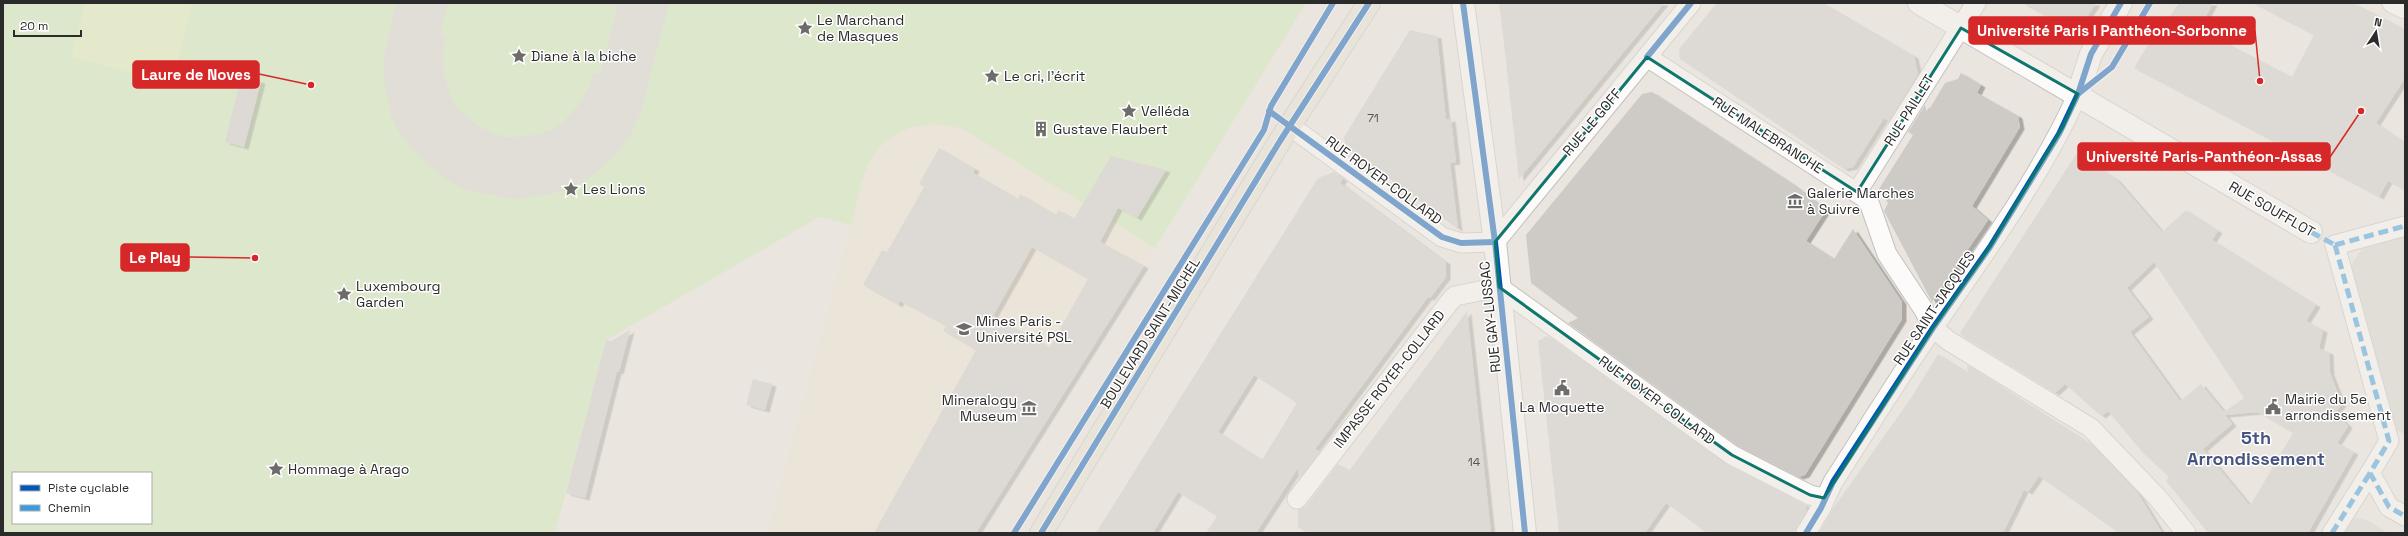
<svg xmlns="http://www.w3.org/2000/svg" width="2408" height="536" viewBox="0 0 2408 536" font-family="'Space Grotesk',sans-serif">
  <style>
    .education { fill: #eee3d3 }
    .green { fill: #cde8b5; fill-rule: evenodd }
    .pitch { fill: #dbedb2 }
    .plaza { fill: #d8d3ce }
    .building { fill: #cecbc7; fill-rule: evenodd; filter: url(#shadow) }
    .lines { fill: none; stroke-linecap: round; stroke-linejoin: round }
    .street-casing { stroke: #c3c1c1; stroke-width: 21 }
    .secondary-casing { stroke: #c3c1c1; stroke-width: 24 }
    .primary-casing { stroke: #c5c3c1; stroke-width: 24 }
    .street { stroke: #fcfbfa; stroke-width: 19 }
    .secondary { stroke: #fcfbfa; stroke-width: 22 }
    .primary { stroke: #e8e2d2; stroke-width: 22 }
    .quiet { stroke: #3d9ce1; stroke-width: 5; stroke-dasharray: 10 5; stroke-linecap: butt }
    .cycleway-casing { stroke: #fff; stroke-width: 8 }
    .cycleway { stroke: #0057b8; stroke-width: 6 }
    .marked { fill: none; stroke: #0f766e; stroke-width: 3; stroke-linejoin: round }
    .labels { text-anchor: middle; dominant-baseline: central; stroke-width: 3; stroke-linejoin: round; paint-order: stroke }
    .number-label { font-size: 12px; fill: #565554 }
    .poi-label { font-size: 14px; fill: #2b2b2b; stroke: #fff; text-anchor: start }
    .street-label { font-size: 14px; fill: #2b2b2b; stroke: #fff }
    .district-label { font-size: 18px; font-weight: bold; fill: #465580; stroke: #fff }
    .leader { fill: none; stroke: #d62828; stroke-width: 1.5 }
    .callout-dot { fill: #d62828; stroke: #fff; stroke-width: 1.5 }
    .callout { fill: #d62828; stroke: #d62828; stroke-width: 1.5 }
    .callout-label { font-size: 15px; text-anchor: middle; font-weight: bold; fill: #fff }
  </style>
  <defs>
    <filter id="shadow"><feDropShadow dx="4.5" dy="2.5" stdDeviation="0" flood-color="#0004"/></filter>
  </defs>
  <rect width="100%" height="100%" fill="#eae5df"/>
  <polygon class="education" points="920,124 943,124 965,130 1155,248 976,533 767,533 865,173 872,158 887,140 899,132"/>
  <path class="green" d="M3 3H1306L1155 248 965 130C929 117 888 126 869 163 860 181 857 205 851 225L819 217 606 340 555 533H3ZM13 473H151V523H13Z"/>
  <polygon class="pitch" points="85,3 193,3 172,84 71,57"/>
  <g class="plaza">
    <polygon points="396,3 448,3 440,35 446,36 443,51 444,75 452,100 460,111 480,127 503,137 517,137 536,135 551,130 562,123 578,106 589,86 593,73 600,74 618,3 669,3 641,112 632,132 617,154 584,182 551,194 515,199 470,191 453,184 425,162 401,136 391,115 384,81 384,58"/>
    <polygon points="2405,233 2405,439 2404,434 2390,426 2349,269 2365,243"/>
    <polygon points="2356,518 2367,520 2388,533 2340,533 2352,520"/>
  </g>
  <g class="building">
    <polygon points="1499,3 1664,3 1519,179 1502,26"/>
    <polygon points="1717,3 1823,3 1914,56 1918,74 1889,121 1884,118 1853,167 1844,169 1680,59 1679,49"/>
    <polygon points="2022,3 2096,3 2080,28 2069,31 2065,38 2044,26 2049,18"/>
    <polygon points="2179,3 2213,3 2199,29 2292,77 2314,35 2253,3 2353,3 2395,24 2405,31 2405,78 2376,123 2405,143 2405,190 2388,181 2379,197 2134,68 2151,40 2153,42"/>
    <polygon points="1410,30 1437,36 1446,120 1451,119 1456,162 1450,163 1458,229 1345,146 1344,137"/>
    <polygon points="1961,73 1981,85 1977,93 2018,116 2020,127 1972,206 1988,220 1932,302 1884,211 1888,203 1879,189 1913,135 1908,132 1925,105 1927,113 1945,83 1958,79"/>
    <polygon points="241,77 261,81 244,147 225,142"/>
    <polygon points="1652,92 1791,183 1826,210 1806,241 1834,259 1853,229 1902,302 1902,319 1805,475 1799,477 1738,446 1568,323 1578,318 1531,283 1526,235 1642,94"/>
    <path d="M939 148 975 169 973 173 1018 199 1020 194 1056 215 1059 210 1074 219 1111 156 1166 170 1137 218 1118 208 1100 242 1144 266 976 533H874L976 350 943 331 946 326 900 301 898 305 863 285 882 250 887 252 924 187 919 184ZM1032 247 1088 279 1050 347 993 316Z"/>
    <path d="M2077 153 2116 179 2162 232 2186 210 2218 231 2212 240 2316 305 2306 321 2323 330 2319 349 2329 352 2330 373 2342 404 2335 412 2348 426 2337 443 2354 452 2308 533H2208L2166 481 2169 477 2143 453 2108 411 2101 416 2065 384 2055 393 1961 335 1960 333ZM2154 262 2244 398 2224 412 2201 384 2180 401 2130 332 2149 317 2127 288ZM2258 412 2293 433 2250 506 2203 449 2232 424 2225 415Z"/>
    <path d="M1334 172 1343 179 1340 183 1446 262V277L1430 298 1428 297 1315 449 1320 452 1298 480V468L1256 533H1206L1217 516 1178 492 1153 533H1096L1318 178ZM1254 375 1297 403 1262 460 1218 432Z"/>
    <polygon points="1467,311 1491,533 1308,533 1298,527 1298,510 1306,506 1338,464 1349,471"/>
    <polygon points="630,330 619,372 617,371 585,498 566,493 606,340 611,341"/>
    <polygon points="1547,336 1726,464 1805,505 1807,510 1795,533 1707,533 1666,503 1645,533 1559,533 1538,341"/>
    <polygon points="1938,354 1968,373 1967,365 2092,445 2137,492 2162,533 2119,533 2039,476 2028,492 2024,490 2003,533 1819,533 1832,510 1911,398"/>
    <polygon points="753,379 772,384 765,410 746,405"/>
  </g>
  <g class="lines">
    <defs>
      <g id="street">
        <polyline points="2392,3 2405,9"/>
        <polyline points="1647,57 1865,198 1870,205 1887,254 1924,310 1933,328 1949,341 2091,428 2158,498 2186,533"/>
        <polyline points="1290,126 1442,237 1461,243 1495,242 1691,3"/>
        <polyline points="1857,192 1976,3"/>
        <polyline points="2335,245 2389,441 2370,473 2389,507 2405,516"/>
        <polyline points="2335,245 2405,226"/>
        <polyline points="1297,499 1451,300 1455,296 1499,287 1732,455 1810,495 1824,498"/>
        <path d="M1806 533 1821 508 1833 482C1866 431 1898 378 1933 328 1985 252 2040 178 2078 94"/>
        <polyline points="2332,533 2370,473"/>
      </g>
      <g id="secondary">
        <polyline points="1463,3 1495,242 1525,533"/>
        <polyline points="1919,3 2311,232"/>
        <polyline points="2078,94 2091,54 2121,3"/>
      </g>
      <polyline id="primary" points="1041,533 1280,141 1369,3"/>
    </defs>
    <use href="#street" class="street-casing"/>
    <use href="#secondary" class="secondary-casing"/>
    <use href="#primary" class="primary-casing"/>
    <use href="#street" class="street"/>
    <use href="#secondary" class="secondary"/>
    <use href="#primary" class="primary"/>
    <g class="quiet">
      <polyline points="2311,232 2335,245"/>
      <polyline points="2335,245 2389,441 2370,473 2389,507 2405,516"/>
      <polyline points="2335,245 2405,226"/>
      <polyline points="2332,533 2370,473"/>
    </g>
    <defs>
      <g id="cycleway">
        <polyline points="1463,3 1495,242 1525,533"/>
        <polyline points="1647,57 1691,3"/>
        <polyline points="2078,94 2112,67 2150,3"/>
        <polyline points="1269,111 1442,237 1461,243 1495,242"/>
        <polyline points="1014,533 1264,130 1271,106 1333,3"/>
        <polyline points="1041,533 1280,141 1369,3"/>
        <polyline points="1806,533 1821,508 1833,482 1933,328 1990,247 2059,134 2078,94 2091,54 2121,3"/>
      </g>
    </defs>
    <use href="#cycleway" class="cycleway-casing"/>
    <use href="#cycleway" class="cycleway"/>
  </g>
  <path d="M0 0H2408V536H0ZM1961 28 2078 94 2063 127 1990 247 1933 328 1824 498 1810 495 1732 455 1499 287 1495 242 1647 57 1857 192Z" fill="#eae5df" fill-opacity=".55" fill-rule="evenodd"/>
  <path class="marked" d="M1961 28 2078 94 2063 127 1990 247 1933 328 1824 498 1810 495 1732 455 1499 287 1495 242 1647 57 1857 192Z"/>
  <defs>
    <symbol id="sight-bare" viewBox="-9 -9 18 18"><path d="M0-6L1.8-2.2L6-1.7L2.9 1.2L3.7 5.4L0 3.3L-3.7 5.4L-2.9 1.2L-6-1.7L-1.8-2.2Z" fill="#6e6c6a" stroke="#fff" stroke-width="2.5" paint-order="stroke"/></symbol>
    <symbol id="building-bare" viewBox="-9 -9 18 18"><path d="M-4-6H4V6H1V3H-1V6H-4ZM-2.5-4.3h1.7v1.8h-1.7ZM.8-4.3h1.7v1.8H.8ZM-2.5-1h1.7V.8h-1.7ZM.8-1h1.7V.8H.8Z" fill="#6e6c6a" stroke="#fff" stroke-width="2.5" paint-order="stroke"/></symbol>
    <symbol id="museum-bare" viewBox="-9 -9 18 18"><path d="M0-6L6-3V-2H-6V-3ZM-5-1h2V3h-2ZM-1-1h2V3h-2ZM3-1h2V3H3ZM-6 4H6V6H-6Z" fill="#6e6c6a" stroke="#fff" stroke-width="2.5" paint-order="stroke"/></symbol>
    <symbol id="university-bare" viewBox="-9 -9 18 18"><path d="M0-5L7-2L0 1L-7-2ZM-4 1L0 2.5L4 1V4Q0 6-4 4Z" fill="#6e6c6a" stroke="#fff" stroke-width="2.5" paint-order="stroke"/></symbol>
    <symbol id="civic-bare" viewBox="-9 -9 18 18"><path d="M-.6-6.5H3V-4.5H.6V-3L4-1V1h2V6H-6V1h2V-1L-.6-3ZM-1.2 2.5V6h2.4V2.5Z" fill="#6e6c6a" stroke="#fff" stroke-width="2.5" paint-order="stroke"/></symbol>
  </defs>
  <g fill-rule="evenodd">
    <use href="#sight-bare" x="794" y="17" width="22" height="22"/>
    <use href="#sight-bare" x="508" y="45" width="22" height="22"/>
    <use href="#sight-bare" x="981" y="65" width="22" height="22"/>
    <use href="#sight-bare" x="1118" y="100" width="22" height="22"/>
    <use href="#building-bare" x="1030" y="118" width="22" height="22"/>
    <use href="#sight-bare" x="560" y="178" width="22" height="22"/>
    <use href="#museum-bare" x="1784" y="190" width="22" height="22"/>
    <use href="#sight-bare" x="333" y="283" width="22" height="22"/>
    <use href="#university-bare" x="953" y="318" width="22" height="22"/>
    <use href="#civic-bare" x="1551" y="377" width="22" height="22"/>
    <use href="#civic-bare" x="2262" y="396" width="22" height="22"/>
    <use href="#museum-bare" x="1018" y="397" width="22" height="22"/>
    <use href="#sight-bare" x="265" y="458" width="22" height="22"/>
  </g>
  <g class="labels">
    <g class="number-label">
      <text x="1373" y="118">71</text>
      <text x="1474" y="462">14</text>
    </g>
    <g class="poi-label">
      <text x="817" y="20">Le Marchand<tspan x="817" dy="16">de Masques</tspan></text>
      <text x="531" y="56">Diane à la biche</text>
      <text x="1004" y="76">Le cri, l'écrit</text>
      <text x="1141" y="111">Velléda</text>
      <text x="1053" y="129">Gustave Flaubert</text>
      <text x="583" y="189">Les Lions</text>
      <text x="1807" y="193">Galerie Marches<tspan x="1807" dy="16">à Suivre</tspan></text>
      <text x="356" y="286">Luxembourg<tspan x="356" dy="16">Garden</tspan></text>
      <text x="976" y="321">Mines Paris -<tspan x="976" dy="16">Université PSL</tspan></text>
      <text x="2285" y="399">Mairie du 5e<tspan x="2285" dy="16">arrondissement</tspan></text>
      <text x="1017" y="400" text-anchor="end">Mineralogy<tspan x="1017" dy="16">Museum</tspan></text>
      <text x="1562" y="407" text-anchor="middle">La Moquette</text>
      <text x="288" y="469">Hommage à Arago</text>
    </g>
    <g class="street-label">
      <text transform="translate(1909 110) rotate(-58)">RUE PAILLET</text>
      <text transform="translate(1592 122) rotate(-50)">RUE LE GOFF</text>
      <text transform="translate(1768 135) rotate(33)">RUE MALEBRANCHE</text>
      <text transform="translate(1384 180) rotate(36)">RUE ROYER-COLLARD</text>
      <text transform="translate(2272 209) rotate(30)">RUE SOUFFLOT</text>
      <text transform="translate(1934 308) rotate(-56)">RUE SAINT-JACQUES</text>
      <text transform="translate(1490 317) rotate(-96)">RUE GAY-LUSSAC</text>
      <text transform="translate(1150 333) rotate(-58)">BOULEVARD SAINT-MICHEL</text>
      <text transform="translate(1389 379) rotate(-52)">IMPASSE ROYER-COLLARD</text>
      <text transform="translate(1657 400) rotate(36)">RUE ROYER-COLLARD</text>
    </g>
    <g class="district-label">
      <text x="2256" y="437">5th<tspan x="2256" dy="21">Arrondissement</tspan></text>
    </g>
  </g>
  <path class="leader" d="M2260 81L2255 31M311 85L259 74M2361 111L2330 157M255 258L189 257"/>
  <g class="callout-dot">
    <circle cx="2260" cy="81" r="4"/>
    <circle cx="311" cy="85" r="4"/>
    <circle cx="2361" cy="111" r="4"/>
    <circle cx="255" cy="258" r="4"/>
  </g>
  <g class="callout">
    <rect x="1969" y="17" width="286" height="27" rx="4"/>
    <rect x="133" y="61" width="126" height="27" rx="4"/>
    <rect x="2078" y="143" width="252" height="27" rx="4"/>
    <rect x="121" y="244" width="68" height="27" rx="4"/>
  </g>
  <g class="callout-label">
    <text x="2112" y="36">Université Paris I Panthéon-Sorbonne</text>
    <text x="196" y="80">Laure de Noves</text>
    <text x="2204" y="162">Université Paris-Panthéon-Assas</text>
    <text x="155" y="263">Le Play</text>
  </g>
  <rect width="2408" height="536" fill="none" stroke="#2b2b2b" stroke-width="8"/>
  <rect x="12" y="472" width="140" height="52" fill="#ffffff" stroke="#aaaaaa"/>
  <rect x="20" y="485" width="20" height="6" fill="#0057b8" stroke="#aaaaaa"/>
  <text x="48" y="492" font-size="12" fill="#2b2b2b">Piste cyclable</text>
  <rect x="20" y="505" width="20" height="6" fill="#3d9ce1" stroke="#aaaaaa"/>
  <text x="48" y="512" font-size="12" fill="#2b2b2b">Chemin</text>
  <g transform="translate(2376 32) rotate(12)" stroke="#ffffff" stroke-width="3" paint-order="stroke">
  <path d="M0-3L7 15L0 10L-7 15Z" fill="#2b2b2b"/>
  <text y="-6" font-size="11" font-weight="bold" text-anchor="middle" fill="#2b2b2b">N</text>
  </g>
  <path d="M14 30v6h67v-6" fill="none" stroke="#2b2b2b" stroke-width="2"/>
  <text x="20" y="30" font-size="12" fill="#2b2b2b" stroke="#ffffff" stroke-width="3" paint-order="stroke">20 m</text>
</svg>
